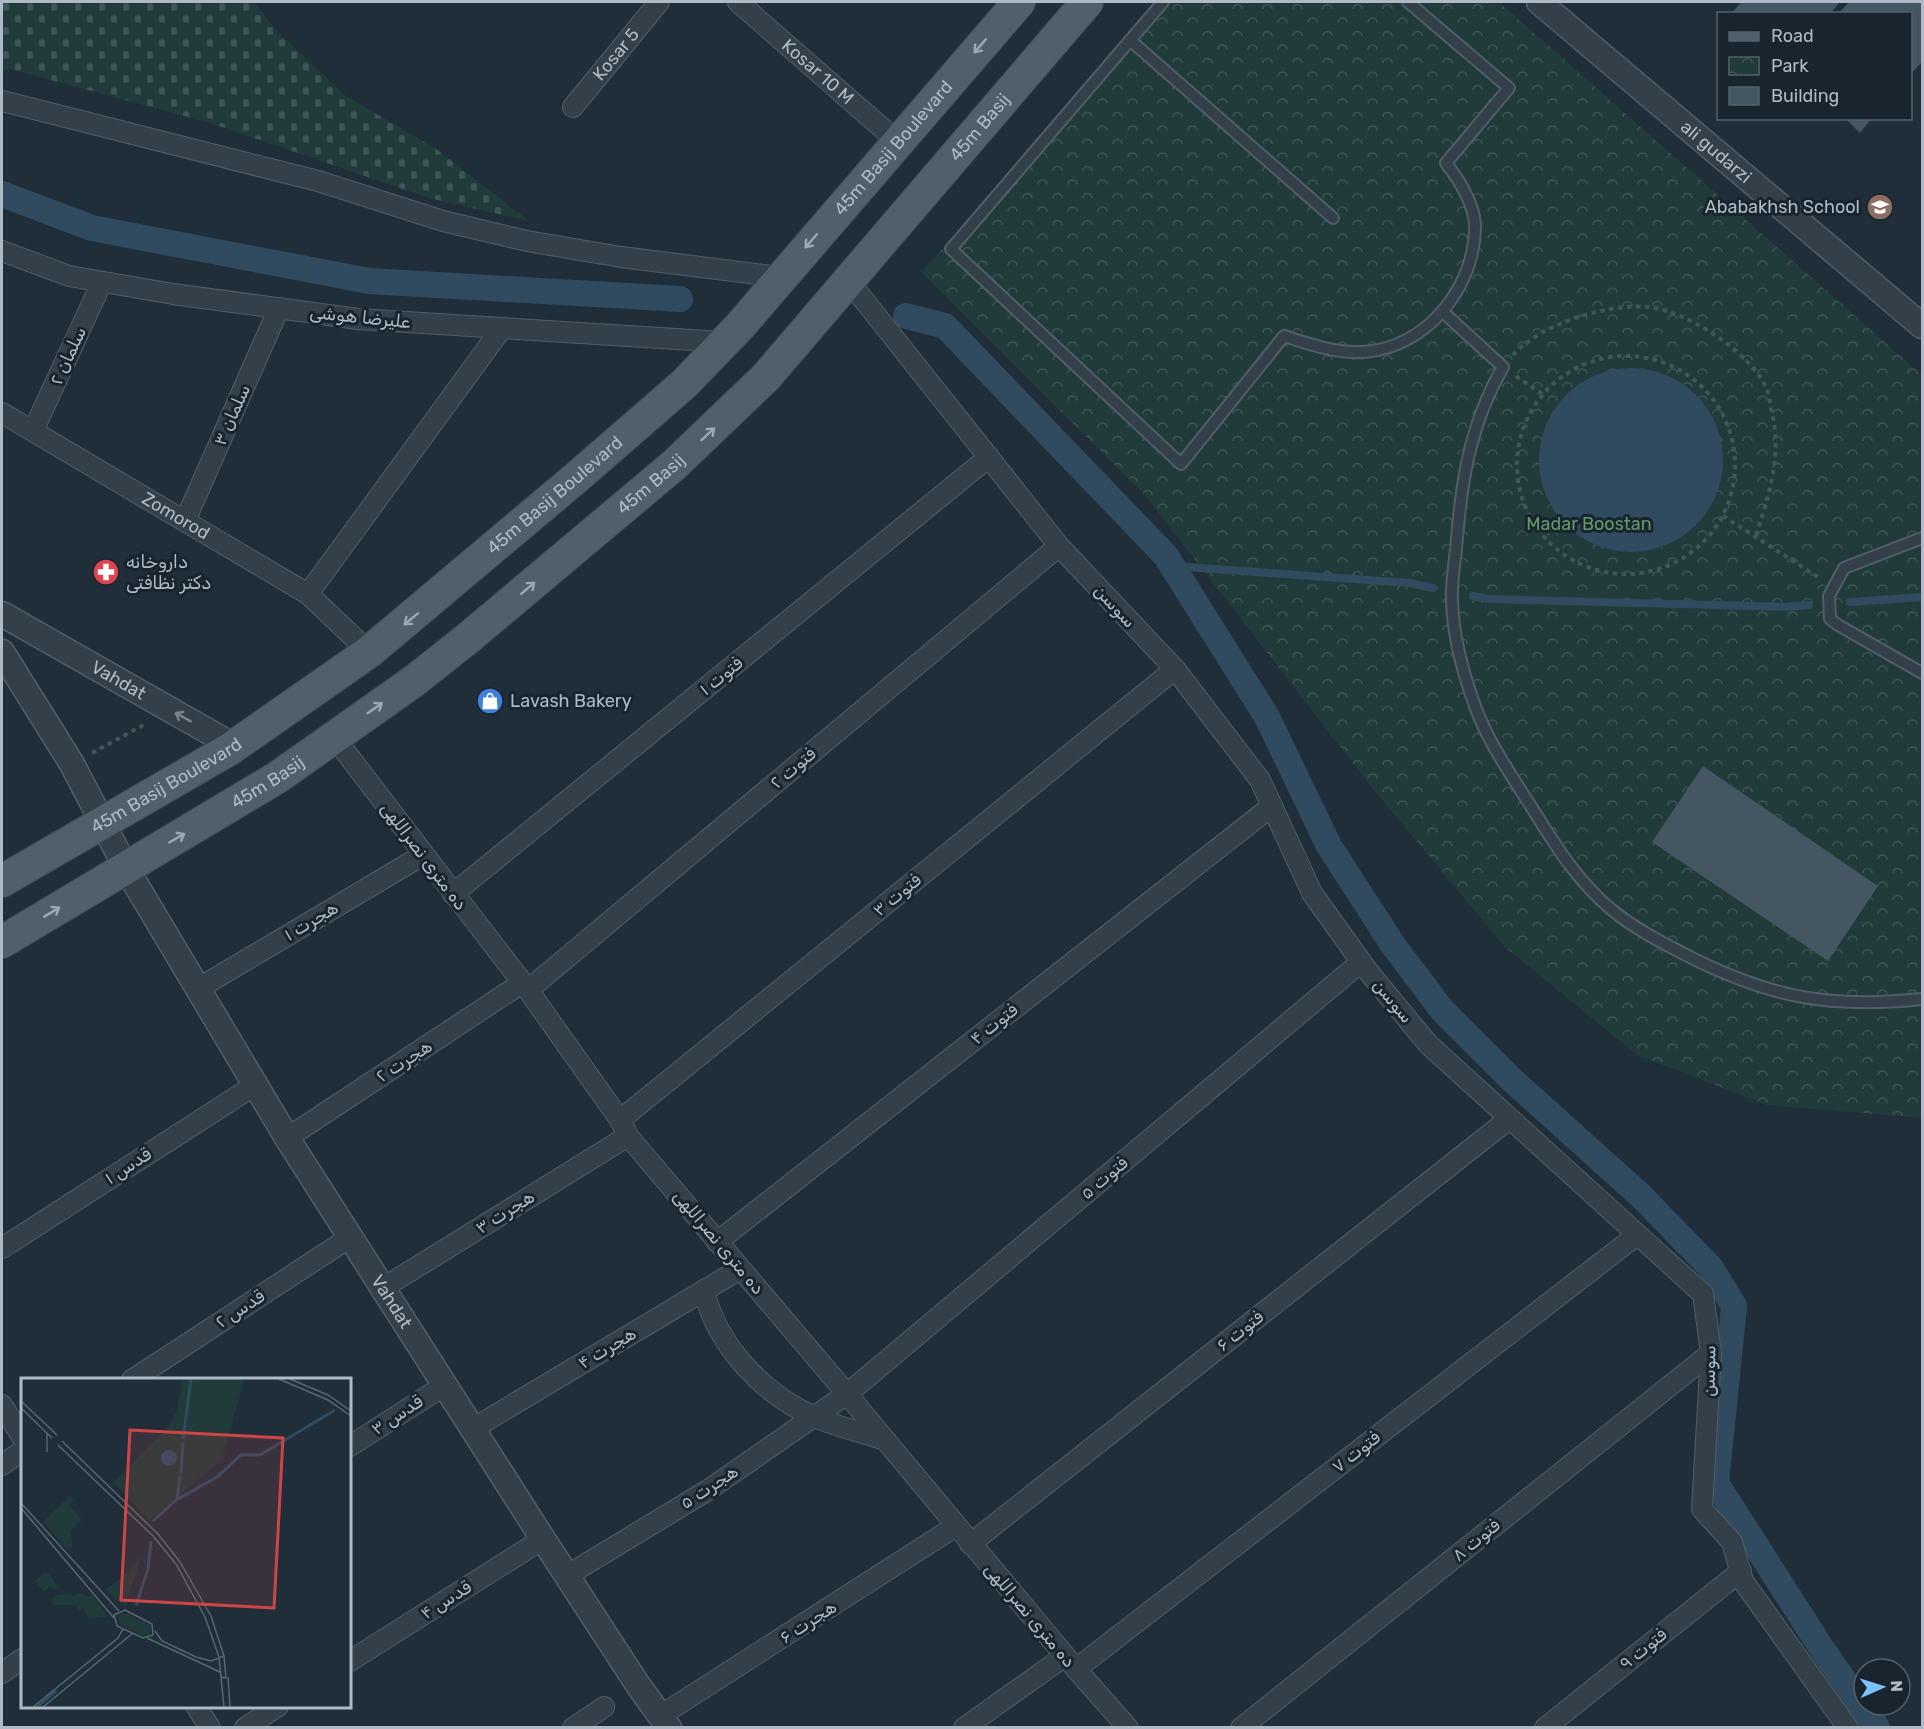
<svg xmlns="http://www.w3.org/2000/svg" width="1924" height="1729" viewBox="0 0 1924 1729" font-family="Rubik,Vazirmatn,sans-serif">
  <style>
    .cemetery { fill: url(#cemetery-stones) }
    .park { fill: url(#park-crowns) }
    .water { fill: #304b60 }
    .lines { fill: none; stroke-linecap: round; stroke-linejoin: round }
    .stream { stroke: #304b60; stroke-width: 8 }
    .canal { stroke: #304b60; stroke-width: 26 }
    .building { fill: #455663 }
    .service-casing { stroke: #515e67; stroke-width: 14 }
    .minor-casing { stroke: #515e67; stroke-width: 22 }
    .tertiary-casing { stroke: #515e67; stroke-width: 27 }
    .primary-casing { stroke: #3d4953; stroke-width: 34 }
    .path { stroke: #3f5756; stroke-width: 4; stroke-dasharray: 4.5 4.5; stroke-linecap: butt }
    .service { stroke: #33404a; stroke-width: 10 }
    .minor { stroke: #33404a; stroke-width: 20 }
    .tertiary { stroke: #33404a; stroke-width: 24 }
    .primary { stroke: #515f6a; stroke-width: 32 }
    .oneway { stroke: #9ba9b4 }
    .oneway2 { stroke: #77848e }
    .labels { text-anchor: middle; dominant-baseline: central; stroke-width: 6; stroke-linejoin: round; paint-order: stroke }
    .street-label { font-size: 18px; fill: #aebbc6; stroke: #19252e }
    .poi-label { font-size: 18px; fill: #aebbc6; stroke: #19252e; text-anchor: start }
    .park-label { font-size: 18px; fill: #649868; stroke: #19252e }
    .inset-river { fill: none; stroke: #304b60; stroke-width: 3 }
    .inset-road { fill: none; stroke: #586671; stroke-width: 1.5 }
    .view { fill: #ce4548; fill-opacity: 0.15; stroke: #ce4548; stroke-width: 3 }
    .inset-edge { fill: none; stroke: #aebbc6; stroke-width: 3 }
  </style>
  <defs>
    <pattern id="cemetery-stones" width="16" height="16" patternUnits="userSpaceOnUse" patternTransform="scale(1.5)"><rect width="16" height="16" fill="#213a3a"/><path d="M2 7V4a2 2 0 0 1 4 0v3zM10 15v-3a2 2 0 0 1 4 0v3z" fill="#3f5555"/></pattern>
    <pattern id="park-crowns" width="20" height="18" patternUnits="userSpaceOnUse" patternTransform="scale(1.5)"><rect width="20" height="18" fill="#213a3a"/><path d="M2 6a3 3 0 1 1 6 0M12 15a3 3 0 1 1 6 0" fill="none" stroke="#3f5555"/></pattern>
  </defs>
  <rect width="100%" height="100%" fill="#1f2e39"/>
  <polygon class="cemetery" points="2,2 254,2 278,32 346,96 435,148 529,221 429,198 210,123 10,69 2,70"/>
  <polygon class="park" points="1170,2 1499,2 1922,375 1922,1118 1767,1105 1637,1055 1505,947 1373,789 1144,494 921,272"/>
  <circle class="water" cx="1631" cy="460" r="92"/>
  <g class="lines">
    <g class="stream">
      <polyline points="1173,566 1409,583 1433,588"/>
      <polyline points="1473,596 1489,599 1785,607 1809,605"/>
      <polyline points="1850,602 1922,597"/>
    </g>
    <g class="canal">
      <polyline points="2,194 92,228 369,281 680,299"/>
      <polyline points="906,316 945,326 1166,556 1267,717 1329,846 1393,945 1442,1010 1511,1079 1641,1196 1711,1268 1734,1306 1716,1483 1822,1649 1877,1728"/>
    </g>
  </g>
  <g class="building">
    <polygon points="1741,2 1840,2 1830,14 1731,14"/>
    <polygon points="1849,2 1922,2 1922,62 1910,75 1910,14 1838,14"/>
    <polygon points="1845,118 1872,118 1860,133"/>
    <polygon points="1703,766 1878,886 1828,961 1652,842"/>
  </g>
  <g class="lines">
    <defs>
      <g id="service">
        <path d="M1163 2 951 249 1181 464 1284 336C1315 346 1345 357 1378 350 1434 339 1476 281 1475 225 1474 203 1459 180 1446 163L1509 88 1408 2"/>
        <polyline points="1130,40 1333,218"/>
        <path d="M1443 312 1503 367C1469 426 1461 483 1456 550 1454 567 1451 585 1452 601 1453 637 1463 673 1475 706 1488 742 1511 775 1532 808 1555 845 1578 882 1612 910 1634 928 1659 941 1684 954 1768 997 1828 1009 1922 999"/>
        <polyline points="1922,538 1844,568 1829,596 1830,619 1838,625 1922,673"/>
      </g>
      <g id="minor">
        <path id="s1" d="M738 2 898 142"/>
        <polyline points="2,101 318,181 443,221 527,241 621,257 780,277"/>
        <path id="s2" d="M573 107 659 2"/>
        <polyline points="2,251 69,276 173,294 358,319 724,342"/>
        <polyline points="848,280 1059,546 1175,669 1260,780 1312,893 1367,970 1428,1044 1703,1294 1711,1353 1702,1509 1732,1542 1743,1581 1848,1728"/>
        <path id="s3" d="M2 413 308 594 369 652"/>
        <polyline points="33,431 102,282"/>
        <polyline points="185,521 279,308"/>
        <polyline points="308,594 502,328"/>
        <polyline points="334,737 528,990 620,1120 628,1136 847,1394 1076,1669 1128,1728"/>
        <polyline points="453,894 989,457"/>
        <polyline points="199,988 423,855"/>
        <polyline points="528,990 1059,546"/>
        <polyline points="620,1120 1175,669"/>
        <polyline points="287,1138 522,983"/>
        <polyline points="717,1242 1272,806"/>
        <polyline points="2,1248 255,1085"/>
        <polyline points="383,1288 628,1136"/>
        <path d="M704 1290C716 1345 764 1395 815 1417 837 1427 862 1432 885 1440"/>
        <polyline points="132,1380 349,1238"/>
        <polyline points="2,1405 22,1437"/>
        <polyline points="474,1428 740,1269"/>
        <polyline points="350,1446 445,1385"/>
        <polyline points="2,1465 22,1451"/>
        <polyline points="970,1544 1509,1119"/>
        <polyline points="568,1575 708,1490 847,1394 1361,962"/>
        <polyline points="350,1661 543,1539"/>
        <polyline points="1076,1669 1637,1235"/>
        <polyline points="2,1673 22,1659"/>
        <polyline points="196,1706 210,1728"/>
        <polyline points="660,1716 956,1526"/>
        <polyline points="245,1728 278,1706"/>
        <polyline points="573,1728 604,1707"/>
        <polyline points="964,1728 1065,1656"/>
        <polyline points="1241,1728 1711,1353"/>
        <polyline points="1545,1728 1741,1571"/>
      </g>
      <g id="tertiary">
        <path id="s4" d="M1539 2 1922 326"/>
        <path id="s5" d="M2 614 234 746"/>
        <path id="s6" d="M2 652 72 764 126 868 287 1138 543 1539 638 1685 669 1728"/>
      </g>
      <g id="primary">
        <path id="s7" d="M2 881 230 749 369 652 577 477 684 384 740 326 1019 2"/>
        <path id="s8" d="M2 942 278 777 414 681 467 639 674 465 766 377 1087 2"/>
      </g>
    </defs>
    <use href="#service" class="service-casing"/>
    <use href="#minor" class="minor-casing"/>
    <use href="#tertiary" class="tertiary-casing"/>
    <use href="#primary" class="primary-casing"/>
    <g class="path">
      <path d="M1513 355C1541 324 1607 303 1648 307 1686 310 1749 352 1766 387 1769 393 1770 402 1771 409 1783 454 1769 495 1755 538"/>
      <circle cx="1626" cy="465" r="109"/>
      <polyline points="1516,376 1542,394"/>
      <polyline points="1723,516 1821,579"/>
      <polyline points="92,753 147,723"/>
    </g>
    <use href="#service" class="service"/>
    <use href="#minor" class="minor"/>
    <use href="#tertiary" class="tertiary"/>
    <use href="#primary" class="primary"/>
  </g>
  <defs><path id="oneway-shaft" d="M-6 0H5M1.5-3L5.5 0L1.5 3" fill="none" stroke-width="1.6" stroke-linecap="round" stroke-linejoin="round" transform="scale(1.5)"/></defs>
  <g class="oneway">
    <use href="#oneway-shaft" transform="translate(980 46) rotate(131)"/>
    <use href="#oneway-shaft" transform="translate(811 241) rotate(131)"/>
    <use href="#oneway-shaft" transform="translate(708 434) rotate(-43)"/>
    <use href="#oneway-shaft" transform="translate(528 588) rotate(-41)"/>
    <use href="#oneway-shaft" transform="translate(411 619) rotate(141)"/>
    <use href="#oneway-shaft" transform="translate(375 708) rotate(-35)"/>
    <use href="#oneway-shaft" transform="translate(177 838) rotate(-30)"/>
    <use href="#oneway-shaft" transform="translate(52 912) rotate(-31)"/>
  </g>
  <use class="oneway2" href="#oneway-shaft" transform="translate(183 717) rotate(-151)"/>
  <defs>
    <symbol id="school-disc" viewBox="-11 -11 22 22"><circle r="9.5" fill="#8d6e63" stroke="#19252e"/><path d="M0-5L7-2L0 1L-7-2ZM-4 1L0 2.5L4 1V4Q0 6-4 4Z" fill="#fff"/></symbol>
    <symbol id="pharmacy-disc" viewBox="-11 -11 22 22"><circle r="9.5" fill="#e0444e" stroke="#19252e"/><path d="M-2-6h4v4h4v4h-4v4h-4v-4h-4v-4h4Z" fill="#fff"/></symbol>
    <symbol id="shop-disc" viewBox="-11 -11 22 22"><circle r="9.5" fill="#3f7fe0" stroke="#19252e"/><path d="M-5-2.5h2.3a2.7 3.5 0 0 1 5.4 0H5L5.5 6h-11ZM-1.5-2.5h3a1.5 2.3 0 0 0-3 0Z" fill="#fff"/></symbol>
  </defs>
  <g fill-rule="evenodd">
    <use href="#school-disc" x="1865" y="192" width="30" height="30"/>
    <use href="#pharmacy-disc" x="91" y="557" width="30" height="30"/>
    <use href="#shop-disc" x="475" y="686" width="30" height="30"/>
  </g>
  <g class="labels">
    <g class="street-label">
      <text stroke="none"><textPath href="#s2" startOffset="68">Kosar 5</textPath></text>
      <text stroke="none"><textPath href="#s1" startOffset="106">Kosar 10 M</textPath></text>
      <text stroke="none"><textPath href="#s8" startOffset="1282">45m Basij</textPath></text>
      <text stroke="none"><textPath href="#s7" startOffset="1162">45m Basij Boulevard</textPath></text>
      <text stroke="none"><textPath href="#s4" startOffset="232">ali gudarzi</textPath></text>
      <text transform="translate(360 317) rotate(6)">علیرضا هوشی</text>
      <text transform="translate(68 356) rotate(-65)">سلمان ۲</text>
      <text transform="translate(232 415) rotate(-66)">سلمان ۳</text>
      <text stroke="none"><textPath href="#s8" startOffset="796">45m Basij</textPath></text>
      <text stroke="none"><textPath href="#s7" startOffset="676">45m Basij Boulevard</textPath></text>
      <text stroke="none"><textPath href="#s3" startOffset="202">Zomorod</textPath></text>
      <text transform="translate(1115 606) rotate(47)">سوسن</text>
      <text transform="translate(721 676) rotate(-39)">فتوت ۱</text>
      <text stroke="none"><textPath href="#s5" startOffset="134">Vahdat</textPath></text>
      <text transform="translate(793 768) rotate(-40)">فتوت ۲</text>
      <text stroke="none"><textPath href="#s8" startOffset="310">45m Basij</textPath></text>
      <text stroke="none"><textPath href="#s7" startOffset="190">45m Basij Boulevard</textPath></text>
      <text transform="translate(424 856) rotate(53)">ده متری نصراللهی</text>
      <text transform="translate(897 895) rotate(-39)">فتوت ۳</text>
      <text transform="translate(311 921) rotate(-31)">هجرت ۱</text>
      <text transform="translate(1393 1001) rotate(50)">سوسن</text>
      <text transform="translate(994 1024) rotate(-38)">فتوت ۴</text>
      <text transform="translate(404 1061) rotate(-33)">هجرت ۲</text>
      <text transform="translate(128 1166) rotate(-33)">قدس ۱</text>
      <text transform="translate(1104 1178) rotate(-40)">فتوت ۵</text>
      <text transform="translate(505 1212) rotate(-32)">هجرت ۳</text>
      <text transform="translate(719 1242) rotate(50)">ده متری نصراللهی</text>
      <text stroke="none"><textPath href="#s6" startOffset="758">Vahdat</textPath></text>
      <text transform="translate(240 1309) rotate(-33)">قدس ۲</text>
      <text transform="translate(1240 1331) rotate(-38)">فتوت ۶</text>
      <text transform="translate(607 1348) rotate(-31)">هجرت ۴</text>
      <text transform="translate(1709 1371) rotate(-89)">سوسن</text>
      <text transform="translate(397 1415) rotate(-33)">قدس ۳</text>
      <text transform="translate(1356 1452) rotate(-38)">فتوت ۷</text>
      <text transform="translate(709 1487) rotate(-33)">هجرت ۵</text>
      <text transform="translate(1476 1540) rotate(-39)">فتوت ۸</text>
      <text transform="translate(446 1600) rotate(-32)">قدس ۴</text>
      <text transform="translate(1030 1615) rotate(50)">ده متری نصراللهی</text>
      <text transform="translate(808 1622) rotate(-33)">هجرت ۶</text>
      <text transform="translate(1643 1649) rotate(-39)">فتوت ۹</text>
    </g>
    <g class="poi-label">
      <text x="1860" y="207" text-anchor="end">Ababakhsh School</text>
      <text x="126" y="562">داروخانه<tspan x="126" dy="21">دکتر نظافتی</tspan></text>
      <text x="510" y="701">Lavash Bakery</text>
    </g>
    <g class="park-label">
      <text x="1589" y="524">Madar Boostan</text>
    </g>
  </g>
  <g transform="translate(21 1378)">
    <rect width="330" height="330" fill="#1f2e39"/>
    <path d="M49 118 53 121 48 127 61 142 49 154 52 168 47 172 22 144ZM105 235 130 248 129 256 123 258 98 246 97 237Z" fill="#213a3a"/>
    <path d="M122 176 106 221 105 229 84 212 104 197ZM21 196H28L40 212 28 209 23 213 14 203ZM56 214 69 219 70 215 87 239 67 240 63 230 58 232 55 227H31V221L35 217 49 215 54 219Z" fill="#213a3a"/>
    <path d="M161 1H222V5L201 82 128 142 92 105 147 49 156 32Z" fill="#213a3a"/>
    <path d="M140 80a8 8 0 1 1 16 0a8 8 0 1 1-16 0Z" fill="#304b60"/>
    <path class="inset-river" d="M162 61 170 1M160 95 162 65M156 121 159 98M132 143 155 122 196 99 220 77H239L314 32M115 227 127 191 130 163M16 329 35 313"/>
    <path class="inset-road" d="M258 1 307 22 330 38M269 1 307 17 330 33M0 23 36 57M0 30 31 60M41 63 137 156 159 184 190 238 203 278M37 67 132 158 155 186 184 239 198 279M26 74V55M0 125 98 233M0 130 93 240M104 232 131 246 132 257 122 260 96 248 93 237ZM134 253 141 263 175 279 190 283 203 278 205 300 200 299 198 280M126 260 199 294M200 299 203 329M207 299 209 329M12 329 97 260 102 251M22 329 112 255"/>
    <path class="view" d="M109 52 262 60 253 230 100 222Z"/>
    <rect width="330" height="330" class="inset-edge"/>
  </g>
  <rect width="1924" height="1729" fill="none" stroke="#aebbc6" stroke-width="6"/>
  <rect x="1717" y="12" width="195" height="108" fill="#19252e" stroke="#55616b" stroke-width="1.5"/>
  <rect x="1729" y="32" width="30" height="9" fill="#515f6a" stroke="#55616b" stroke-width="1.5"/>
  <text x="1771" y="42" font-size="18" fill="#aebbc6">Road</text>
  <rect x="1729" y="57" width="30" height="18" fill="url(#park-crowns)" stroke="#55616b" stroke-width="1.5"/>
  <text x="1771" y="72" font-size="18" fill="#aebbc6">Park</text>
  <rect x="1729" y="87" width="30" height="18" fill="#455663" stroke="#55616b" stroke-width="1.5"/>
  <text x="1771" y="102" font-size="18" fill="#aebbc6">Building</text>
  <g transform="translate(1882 1687) rotate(87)"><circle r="28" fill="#19252e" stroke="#55616b" stroke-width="1.5"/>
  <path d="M0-4.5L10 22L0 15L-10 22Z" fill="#7cc1fd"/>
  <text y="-9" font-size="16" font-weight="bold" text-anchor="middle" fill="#aebbc6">N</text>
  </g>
</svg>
